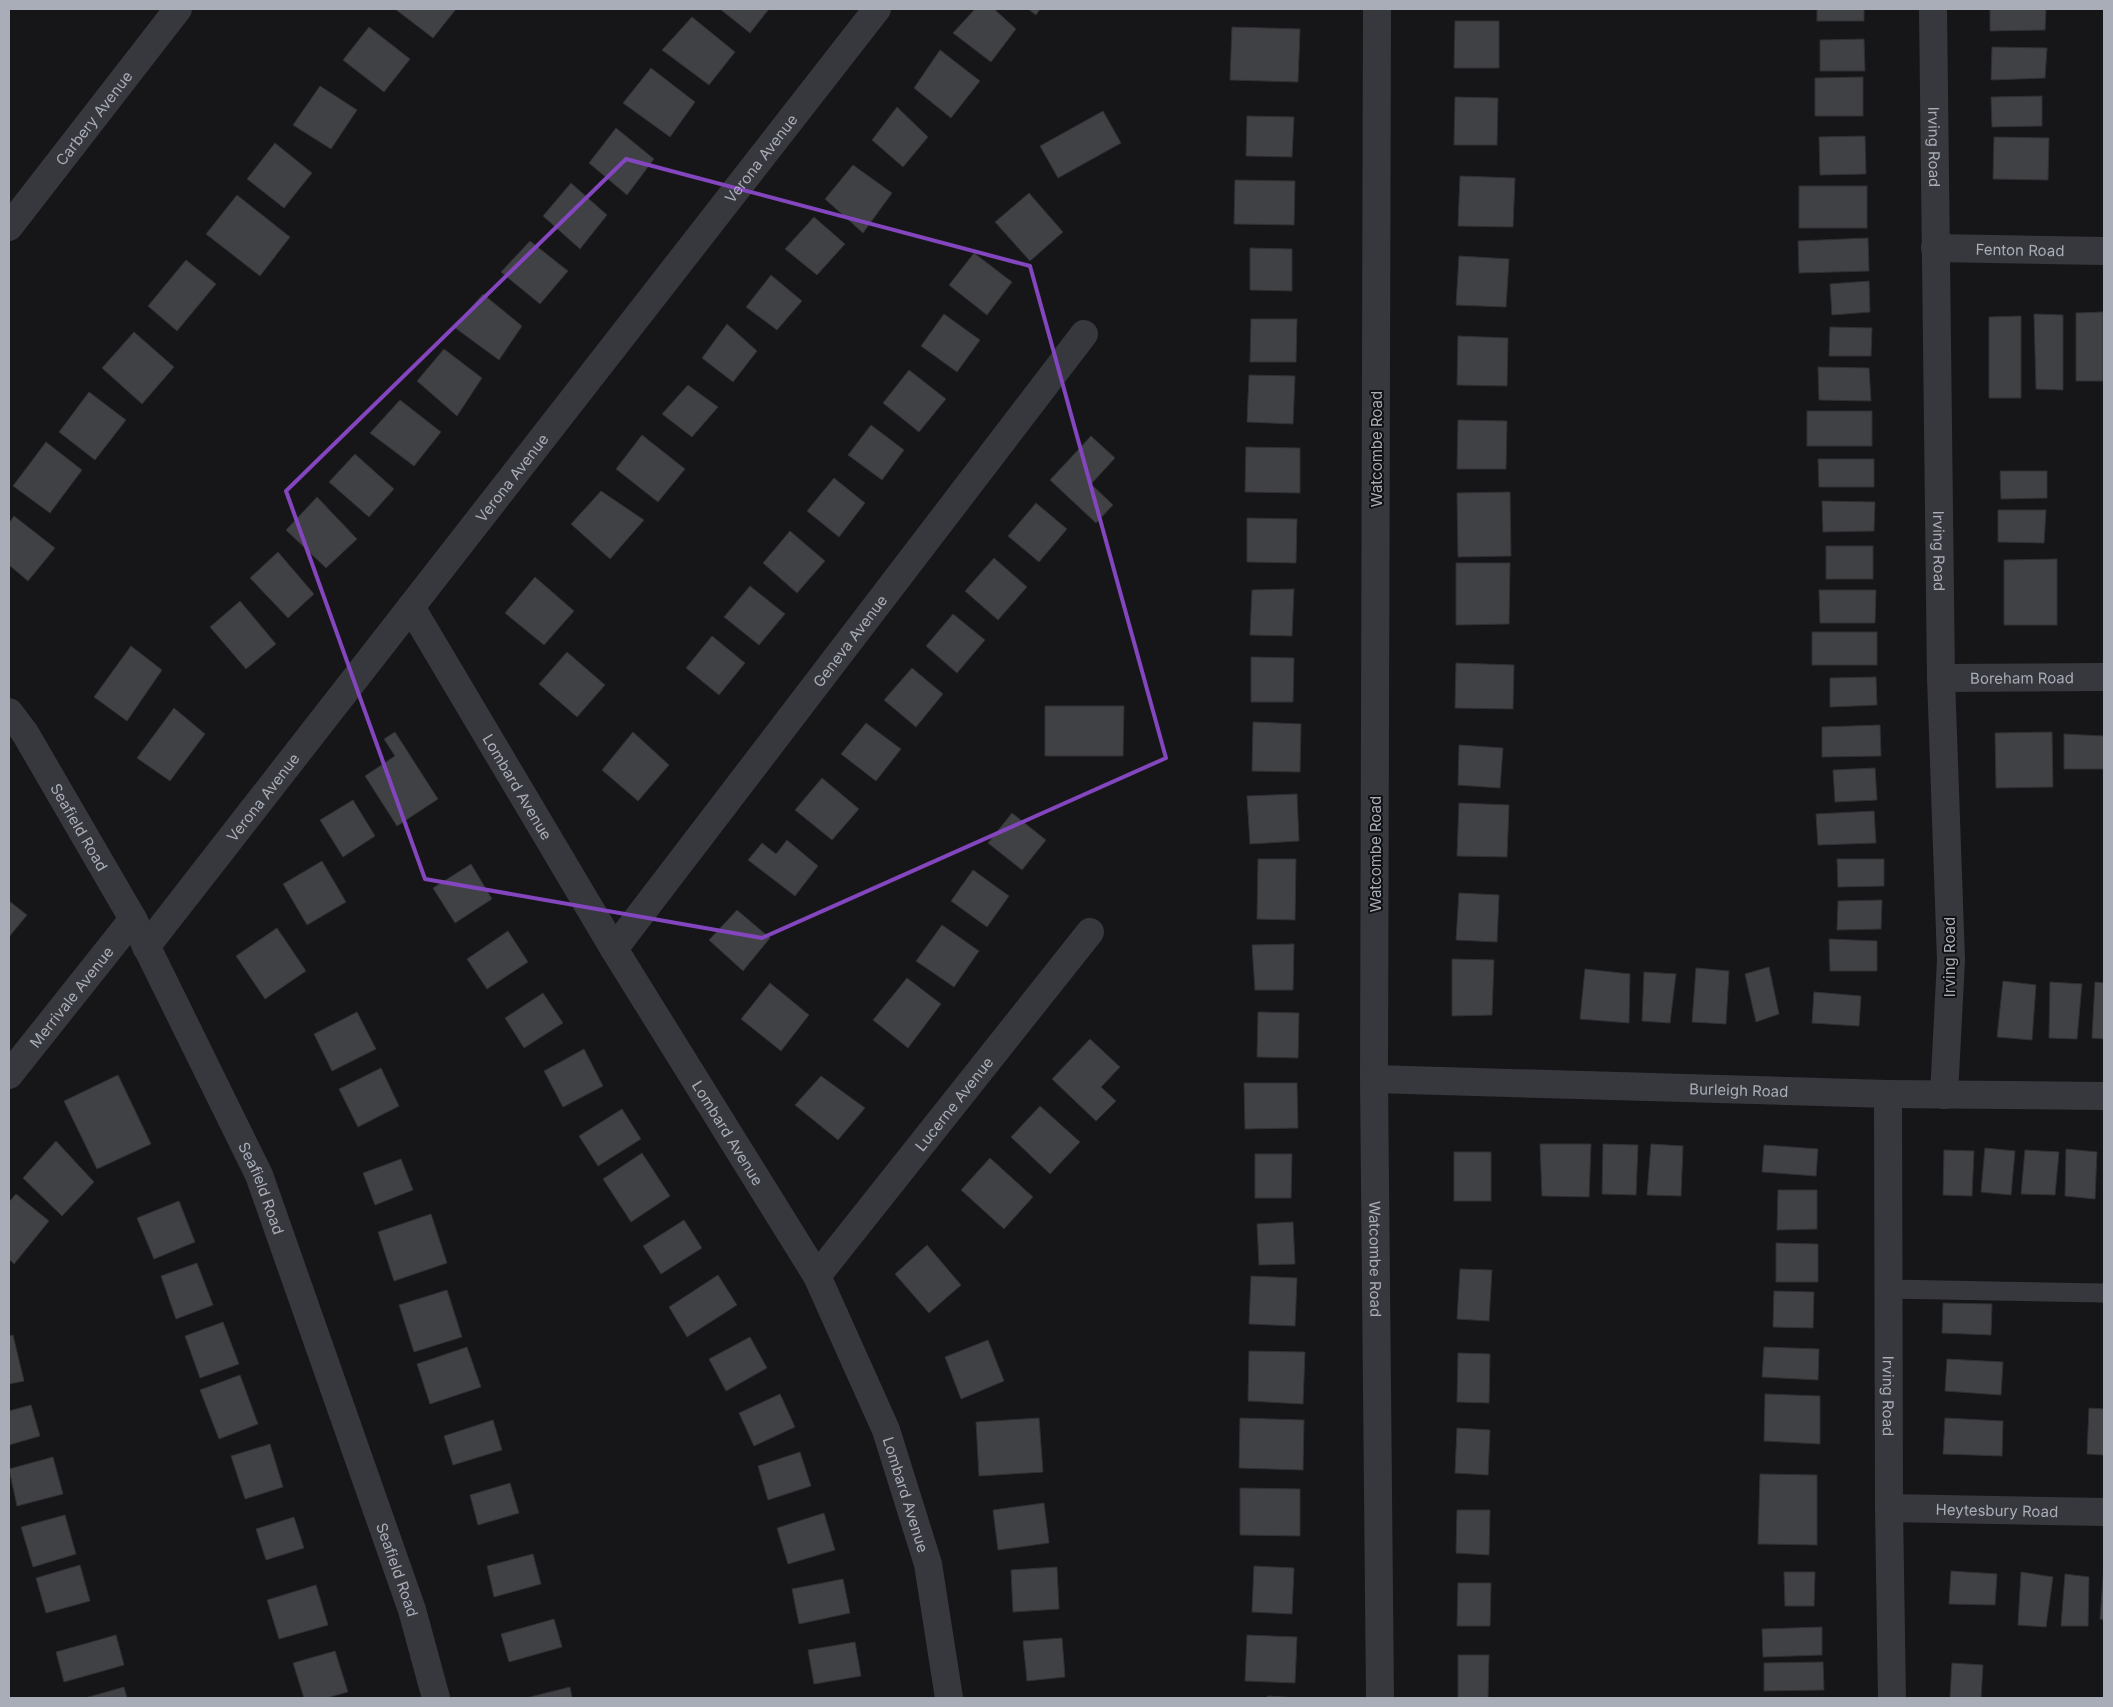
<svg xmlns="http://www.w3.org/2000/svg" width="2113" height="1707" viewBox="0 0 2113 1707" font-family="Inter,sans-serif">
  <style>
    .building { fill: #404145; stroke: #303034 }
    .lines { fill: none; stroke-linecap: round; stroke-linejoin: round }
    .service { stroke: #37383d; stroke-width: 19 }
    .minor { stroke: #37383d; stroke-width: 28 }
    .tertiary { stroke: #37383d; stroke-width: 28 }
    .marked { fill: none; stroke: #8446be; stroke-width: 4; stroke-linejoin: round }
    .labels { text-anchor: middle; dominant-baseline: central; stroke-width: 4; stroke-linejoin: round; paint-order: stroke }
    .street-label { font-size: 15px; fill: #a8adb8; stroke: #111113 }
  </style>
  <rect width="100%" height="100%" fill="#161618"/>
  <g class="building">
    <polygon points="395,9 456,9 433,38"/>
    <polygon points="720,9 769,9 750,33"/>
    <polygon points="975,9 994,9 1016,29 991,62 953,33"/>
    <polygon points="1028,9 1040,9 1036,15"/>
    <rect x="1817" y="9" width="47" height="12"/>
    <polygon points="1990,9 2046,9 2045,30 1990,31"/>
    <polygon points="692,17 735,52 709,85 662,50"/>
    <polygon points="1455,21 1499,21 1499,68 1454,68"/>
    <polygon points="369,27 410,59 384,92 343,60"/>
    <polygon points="1232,27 1300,29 1298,82 1230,80"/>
    <polygon points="1864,39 1865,71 1820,71 1820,40"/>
    <polygon points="1992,47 2047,48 2045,78 1991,80"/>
    <polygon points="940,50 980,81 951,118 914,88"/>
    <polygon points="651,68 695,102 670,137 623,103"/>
    <polygon points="1863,77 1863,116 1815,116 1815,78"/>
    <polygon points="320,86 357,110 331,149 293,125"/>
    <polygon points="2042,96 2042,126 1992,127 1991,97"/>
    <polygon points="1455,97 1498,98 1497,145 1454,145"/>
    <polygon points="897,107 928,137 903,167 872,140"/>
    <polygon points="1103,111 1121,143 1058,178 1040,146"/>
    <polygon points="1247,116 1294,117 1292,157 1246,156"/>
    <polygon points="616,128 654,159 627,195 589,163"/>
    <polygon points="1865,136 1866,174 1820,175 1819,137"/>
    <polygon points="1994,137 2049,138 2048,180 1993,179"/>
    <polygon points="275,143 312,173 284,208 247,179"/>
    <polygon points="853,165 892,193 863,233 825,199"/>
    <polygon points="1460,176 1515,178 1513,227 1458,226"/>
    <polygon points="1235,180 1295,181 1294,225 1234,224"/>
    <polygon points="571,183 607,215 580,249 543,216"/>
    <rect x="1799" y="186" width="68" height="42"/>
    <polygon points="1029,193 1063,232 1030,261 995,222"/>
    <polygon points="237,195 290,237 260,276 206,234"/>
    <polygon points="814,217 845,244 817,275 785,249"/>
    <polygon points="1868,238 1869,271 1799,273 1798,241"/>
    <polygon points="530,241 568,271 540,304 501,272"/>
    <polygon points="1250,248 1292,249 1292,291 1250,290"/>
    <polygon points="974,253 1012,282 987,315 949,285"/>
    <polygon points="1459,256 1509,259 1506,307 1456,305"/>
    <polygon points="186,260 216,284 177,331 148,306"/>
    <polygon points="771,275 802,301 777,330 746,307"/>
    <polygon points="1869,281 1870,312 1832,315 1830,284"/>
    <polygon points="483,294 522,326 499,360 454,327"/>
    <polygon points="2103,312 2103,381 2076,381 2076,313"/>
    <polygon points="944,314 980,340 957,372 921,346"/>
    <polygon points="2034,314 2063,315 2063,390 2036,389"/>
    <polygon points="2021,316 2021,398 1989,398 1989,317"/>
    <polygon points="1251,319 1297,319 1296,362 1250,362"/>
    <polygon points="727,324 757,351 733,382 702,358"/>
    <polygon points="1830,327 1872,328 1871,356 1829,356"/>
    <polygon points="134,332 174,367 142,404 102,368"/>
    <polygon points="1458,336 1508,338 1507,386 1457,385"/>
    <polygon points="444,349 482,378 457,416 417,381"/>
    <polygon points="1818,367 1869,368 1871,401 1819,400"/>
    <polygon points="909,370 946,399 919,432 883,403"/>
    <polygon points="1249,375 1295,376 1293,424 1247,422"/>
    <polygon points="688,385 718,407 692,437 662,414"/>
    <polygon points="89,392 126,420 95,460 59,432"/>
    <polygon points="400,400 441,432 414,466 370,433"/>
    <rect x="1807" y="411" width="65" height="35"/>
    <polygon points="1458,420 1507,421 1506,469 1457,469"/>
    <polygon points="871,425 904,450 882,480 848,455"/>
    <polygon points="642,435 685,469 658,502 616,469"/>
    <polygon points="1091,436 1115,458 1091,484 1113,505 1096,523 1050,480"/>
    <polygon points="46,442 82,470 50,513 13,486"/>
    <polygon points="1246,447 1300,448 1300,493 1245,492"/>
    <polygon points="355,454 394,489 369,517 329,482"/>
    <polygon points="1818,459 1874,459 1874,487 1819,487"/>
    <polygon points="2000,471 2047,471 2047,498 2001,499"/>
    <polygon points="834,478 865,503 839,537 807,511"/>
    <polygon points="601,491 644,520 610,559 571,524"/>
    <polygon points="1510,492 1511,556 1458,557 1457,493"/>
    <polygon points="317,497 357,539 326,568 286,530"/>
    <polygon points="1822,501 1875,502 1874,531 1823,532"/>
    <polygon points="1036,503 1067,529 1039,562 1008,536"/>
    <polygon points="1998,510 2046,510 2044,543 1998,542"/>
    <polygon points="14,516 55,548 28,581 9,565 9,523"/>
    <polygon points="1247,518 1297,519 1296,563 1247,562"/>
    <polygon points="790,531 825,561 797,593 763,563"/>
    <rect x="1826" y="546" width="47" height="33"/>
    <polygon points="278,552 314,594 288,618 250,578"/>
    <polygon points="994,558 1027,587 998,620 965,591"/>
    <polygon points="2057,559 2057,625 2004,625 2004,560"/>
    <polygon points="1456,563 1510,563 1509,624 1456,625"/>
    <polygon points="535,577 574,611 544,645 505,613"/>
    <polygon points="750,586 785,614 759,645 724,617"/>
    <polygon points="1294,589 1292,636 1250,635 1252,590"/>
    <polygon points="1819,590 1876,590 1875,623 1820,623"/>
    <polygon points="240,601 276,644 246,669 210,627"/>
    <polygon points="953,614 985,640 957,673 926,646"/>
    <rect x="1812" y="632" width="65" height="33"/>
    <polygon points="712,636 745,663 719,695 686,668"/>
    <polygon points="131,646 162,670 127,721 94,697"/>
    <polygon points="567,652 605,685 577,717 539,684"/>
    <polygon points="1251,657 1294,658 1293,702 1251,702"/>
    <polygon points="1456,663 1514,665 1513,709 1455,708"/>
    <polygon points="912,668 943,694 916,727 884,700"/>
    <polygon points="1876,677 1877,705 1830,707 1830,678"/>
    <polygon points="1045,706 1124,706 1123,756 1045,756"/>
    <polygon points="174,708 205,734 170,781 137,758"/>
    <polygon points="1253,722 1301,724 1300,772 1252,771"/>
    <polygon points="866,723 901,749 876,781 841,754"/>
    <polygon points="1880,725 1881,756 1822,757 1822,727"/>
    <polygon points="395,732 438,799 397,826 365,776 395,756 384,739"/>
    <polygon points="633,732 669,765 638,801 602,770"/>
    <polygon points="2052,732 2053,787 1996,788 1995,733"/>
    <polygon points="2064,734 2104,736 2104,769 2064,769"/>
    <polygon points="1459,745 1503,748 1500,788 1458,785"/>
    <polygon points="1875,768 1877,800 1835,802 1833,770"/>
    <polygon points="822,778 859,809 832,840 795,810"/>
    <polygon points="1297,794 1299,841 1250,844 1247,796"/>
    <polygon points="353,800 375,836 343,857 320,820"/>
    <polygon points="1459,803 1509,805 1507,857 1457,856"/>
    <polygon points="1874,811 1876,843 1818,845 1816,814"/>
    <polygon points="1012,813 1046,840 1022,870 988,843"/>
    <polygon points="787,840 818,866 795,896 748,860 762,843 776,854"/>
    <polygon points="1258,859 1296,859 1295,920 1257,919"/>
    <polygon points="1837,859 1884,859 1884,886 1838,887"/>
    <polygon points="322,861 346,902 307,925 283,884"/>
    <polygon points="471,864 492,899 455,923 433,888"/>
    <polygon points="973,870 1009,896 987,927 951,901"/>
    <polygon points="1459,893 1499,895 1497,942 1456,940"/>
    <polygon points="1882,900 1881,929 1837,930 1838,901"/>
    <polygon points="9,901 27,915 9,937"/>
    <polygon points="737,910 770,938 743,971 709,940"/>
    <polygon points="942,925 979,951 954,987 916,961"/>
    <polygon points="277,928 306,971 265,999 236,956"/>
    <polygon points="508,931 528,962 487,989 467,959"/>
    <polygon points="1829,939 1877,941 1877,971 1830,971"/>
    <polygon points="1294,944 1293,990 1255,990 1252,945"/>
    <polygon points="1452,959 1494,960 1492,1015 1452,1016"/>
    <polygon points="1769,967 1779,1014 1756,1022 1745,974"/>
    <polygon points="1696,968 1729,971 1726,1024 1692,1022"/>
    <polygon points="1585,969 1630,974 1629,1023 1580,1019"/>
    <polygon points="1644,972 1676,974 1670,1023 1642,1021"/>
    <polygon points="907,978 941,1004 908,1048 873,1020"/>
    <polygon points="2003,981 2036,985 2032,1040 1997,1037"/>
    <polygon points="2050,982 2082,984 2077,1039 2049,1038"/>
    <polygon points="2095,982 2104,983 2104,1039 2092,1038"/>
    <polygon points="770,983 809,1015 781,1051 741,1019"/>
    <polygon points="1814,992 1861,996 1859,1026 1812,1023"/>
    <polygon points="543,993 563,1023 524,1048 505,1018"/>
    <polygon points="357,1012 376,1049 332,1071 314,1034"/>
    <polygon points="1258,1012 1299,1013 1298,1058 1257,1057"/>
    <polygon points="1090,1039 1120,1067 1101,1087 1116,1101 1096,1121 1052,1079"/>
    <polygon points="584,1049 603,1086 563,1107 544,1071"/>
    <polygon points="381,1068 399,1106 358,1127 339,1089"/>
    <polygon points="118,1075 151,1144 97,1169 64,1101"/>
    <polygon points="821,1076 865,1108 838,1140 795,1105"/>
    <polygon points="1244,1083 1297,1083 1298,1128 1245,1129"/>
    <polygon points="1040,1106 1080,1142 1050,1174 1011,1137"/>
    <polygon points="622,1109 641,1139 598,1166 579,1136"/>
    <polygon points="56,1141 94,1182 62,1216 23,1178"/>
    <polygon points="1540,1144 1591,1144 1589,1197 1542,1196"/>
    <polygon points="1603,1144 1638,1145 1636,1195 1602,1194"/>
    <polygon points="1651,1144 1683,1146 1681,1196 1647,1195"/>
    <polygon points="1764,1145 1818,1149 1816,1176 1762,1172"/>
    <polygon points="1985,1148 2015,1151 2011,1195 1981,1192"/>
    <polygon points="2066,1149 2097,1152 2095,1199 2065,1196"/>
    <polygon points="1944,1150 1974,1151 1972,1196 1943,1195"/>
    <polygon points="2025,1150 2059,1152 2055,1195 2021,1194"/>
    <rect x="1454" y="1152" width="37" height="49"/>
    <polygon points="642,1153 670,1196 631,1222 603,1179"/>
    <polygon points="1255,1154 1292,1154 1291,1198 1255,1198"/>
    <polygon points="990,1158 1033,1197 1004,1229 961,1190"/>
    <polygon points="401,1159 413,1190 375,1205 363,1173"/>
    <polygon points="1778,1190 1817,1190 1817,1229 1777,1230"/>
    <polygon points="16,1194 49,1221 14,1264 9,1259 9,1202"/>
    <polygon points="179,1201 195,1242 154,1259 137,1218"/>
    <polygon points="431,1214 447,1263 394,1281 378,1232"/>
    <polygon points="684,1220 702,1248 661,1274 643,1246"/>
    <polygon points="1293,1222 1295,1264 1259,1265 1257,1224"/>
    <polygon points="1776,1243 1818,1244 1818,1282 1776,1282"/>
    <polygon points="927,1245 961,1285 929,1313 895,1274"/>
    <polygon points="197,1263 213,1305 176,1319 161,1276"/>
    <polygon points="1460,1269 1492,1270 1489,1321 1457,1319"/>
    <polygon points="718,1275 737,1305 687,1337 669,1307"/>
    <polygon points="1251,1276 1297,1278 1295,1326 1249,1324"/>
    <polygon points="447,1290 462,1337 414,1352 399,1305"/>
    <polygon points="1774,1291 1814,1292 1813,1328 1773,1327"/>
    <polygon points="1943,1303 1992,1304 1991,1335 1942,1333"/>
    <polygon points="223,1322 239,1364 200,1378 185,1336"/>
    <polygon points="13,1335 24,1381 9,1384 9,1336"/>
    <polygon points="750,1337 767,1368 726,1391 709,1359"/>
    <polygon points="988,1340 1004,1381 961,1399 945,1357"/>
    <polygon points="467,1347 481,1387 430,1404 417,1364"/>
    <polygon points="1764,1347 1819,1349 1818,1380 1762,1377"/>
    <polygon points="1249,1351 1305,1352 1303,1404 1248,1401"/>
    <polygon points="1458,1353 1490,1354 1489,1403 1457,1402"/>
    <polygon points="1947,1359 2003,1362 2001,1395 1945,1391"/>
    <polygon points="240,1375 258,1424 219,1439 200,1390"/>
    <polygon points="780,1394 795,1427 754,1446 739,1413"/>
    <polygon points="1765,1394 1820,1396 1820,1444 1764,1441"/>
    <polygon points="31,1405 40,1436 9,1445 9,1411"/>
    <polygon points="2089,1408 2104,1409 2104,1455 2087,1454"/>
    <polygon points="1039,1418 1043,1472 979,1476 976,1422"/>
    <polygon points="1240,1418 1304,1420 1303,1470 1239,1468"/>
    <polygon points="1945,1418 2003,1421 2002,1456 1943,1454"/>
    <polygon points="493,1420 502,1450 453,1465 444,1436"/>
    <polygon points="1457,1428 1490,1430 1488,1475 1455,1473"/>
    <polygon points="270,1444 283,1487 245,1499 231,1456"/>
    <polygon points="800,1452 811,1486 768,1500 758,1466"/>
    <polygon points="53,1457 63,1494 17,1506 9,1469"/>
    <polygon points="1760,1474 1817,1475 1817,1545 1758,1544"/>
    <polygon points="510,1483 519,1513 478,1525 470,1495"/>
    <polygon points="1240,1488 1300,1489 1300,1536 1240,1535"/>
    <polygon points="1044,1503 1049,1543 998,1550 993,1510"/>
    <polygon points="1457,1510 1490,1510 1489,1555 1456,1553"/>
    <polygon points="824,1513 835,1550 788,1564 777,1528"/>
    <polygon points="65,1515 76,1554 33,1567 21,1527"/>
    <polygon points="294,1517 304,1548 266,1560 256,1529"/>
    <polygon points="533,1554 541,1584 494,1597 487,1566"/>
    <polygon points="80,1565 90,1601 46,1613 36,1578"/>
    <polygon points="1254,1566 1294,1568 1292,1614 1252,1612"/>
    <polygon points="2104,1566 2104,1620 2100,1619"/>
    <polygon points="1057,1567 1059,1609 1013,1612 1011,1570"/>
    <polygon points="1951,1571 1997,1574 1995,1605 1949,1604"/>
    <polygon points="1784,1572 1815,1572 1814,1606 1785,1606"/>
    <polygon points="2021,1572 2053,1577 2046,1627 2018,1625"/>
    <polygon points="2065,1574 2089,1577 2088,1626 2061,1626"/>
    <polygon points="843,1579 850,1613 799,1624 792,1589"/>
    <polygon points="1458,1583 1491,1583 1490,1626 1457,1626"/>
    <polygon points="316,1585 328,1625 279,1639 267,1600"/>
    <polygon points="554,1619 562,1647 509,1662 501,1634"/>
    <polygon points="1822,1627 1822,1655 1763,1657 1762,1629"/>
    <polygon points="116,1635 124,1665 64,1682 56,1652"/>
    <polygon points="1247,1635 1297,1637 1295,1683 1245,1681"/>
    <polygon points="1062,1638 1065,1677 1027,1681 1023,1641"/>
    <polygon points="855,1642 861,1676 814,1684 808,1650"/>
    <polygon points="335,1651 348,1692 326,1698 304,1698 293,1663"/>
    <polygon points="1458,1655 1489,1655 1488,1698 1458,1698"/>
    <polygon points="1823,1662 1824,1690 1764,1691 1764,1663"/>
    <polygon points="1952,1663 1983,1665 1981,1698 1950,1698"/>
    <polygon points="124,1687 127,1698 85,1698"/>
    <polygon points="570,1687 572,1698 526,1698"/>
    <polygon points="1268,1696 1298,1698 1267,1698"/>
  </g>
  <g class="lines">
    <polyline class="service" points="1888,1289 2104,1293"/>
    <g class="minor">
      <path id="s1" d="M1377 9 1374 1079 1380 1698"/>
      <path id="s2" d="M1933 9 1941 678 1951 960 1944 1095"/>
      <path id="s3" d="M1935 248 2104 251"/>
      <path id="s4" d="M411 607 614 949 817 1276 886 1430 928 1564 949 1698"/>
      <path id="s5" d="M1941 678 2104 677"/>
      <path id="s6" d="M9 712 25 733 133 919 259 1175 412 1610 436 1698"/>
      <path id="s7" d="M146 947 877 9"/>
      <path id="s8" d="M614 949 1084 334"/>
      <path id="s9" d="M9 1075 133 919"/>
      <path id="s10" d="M1374 1079 1888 1094 2104 1096"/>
      <path id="s11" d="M1888 1094 1889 1508 1892 1698"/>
      <path id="s12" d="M817 1276 1090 932"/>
      <path id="s13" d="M1889 1508 2104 1512"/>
    </g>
    <path class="tertiary" id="s14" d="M9 227 178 9"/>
  </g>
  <path class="marked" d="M626 159 1030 266 1166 758 762 938 425 879 286 491Z"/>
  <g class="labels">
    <g class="street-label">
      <text stroke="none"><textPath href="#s14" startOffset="138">Carbery Avenue</textPath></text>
      <text stroke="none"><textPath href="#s2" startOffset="138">Irving Road</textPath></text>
      <text stroke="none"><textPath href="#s7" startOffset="1000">Verona Avenue</textPath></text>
      <text stroke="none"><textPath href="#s3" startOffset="85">Fenton Road</textPath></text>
      <text transform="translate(1376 449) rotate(-90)">Watcombe Road</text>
      <text stroke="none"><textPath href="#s7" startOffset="595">Verona Avenue</textPath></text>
      <text stroke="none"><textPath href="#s2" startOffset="542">Irving Road</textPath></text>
      <text stroke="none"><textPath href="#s8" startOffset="388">Geneva Avenue</textPath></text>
      <text stroke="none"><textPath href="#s5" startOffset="81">Boreham Road</textPath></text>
      <text stroke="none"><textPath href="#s4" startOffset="209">Lombard Avenue</textPath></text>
      <text stroke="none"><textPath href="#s7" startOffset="190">Verona Avenue</textPath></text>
      <text stroke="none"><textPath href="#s6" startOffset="135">Seafield Road</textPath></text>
      <text transform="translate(1375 854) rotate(-90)">Watcombe Road</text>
      <text transform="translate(1949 957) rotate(-90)">Irving Road</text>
      <text stroke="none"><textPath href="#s9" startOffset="100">Merrivale Avenue</textPath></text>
      <text stroke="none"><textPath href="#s10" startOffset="365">Burleigh Road</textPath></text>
      <text stroke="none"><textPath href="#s12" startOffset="220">Lucerne Avenue</textPath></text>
      <text stroke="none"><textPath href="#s4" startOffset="614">Lombard Avenue</textPath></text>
      <text stroke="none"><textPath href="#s6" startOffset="540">Seafield Road</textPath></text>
      <text stroke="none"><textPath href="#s1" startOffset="1250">Watcombe Road</textPath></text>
      <text stroke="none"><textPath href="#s11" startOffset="302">Irving Road</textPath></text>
      <text stroke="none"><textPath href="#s4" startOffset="1019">Lombard Avenue</textPath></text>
      <text stroke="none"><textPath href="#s13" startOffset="108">Heytesbury Road</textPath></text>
      <text stroke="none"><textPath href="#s6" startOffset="945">Seafield Road</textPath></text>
    </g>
  </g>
  <rect width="2113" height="1707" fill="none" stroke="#a8adb8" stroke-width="20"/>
</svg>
